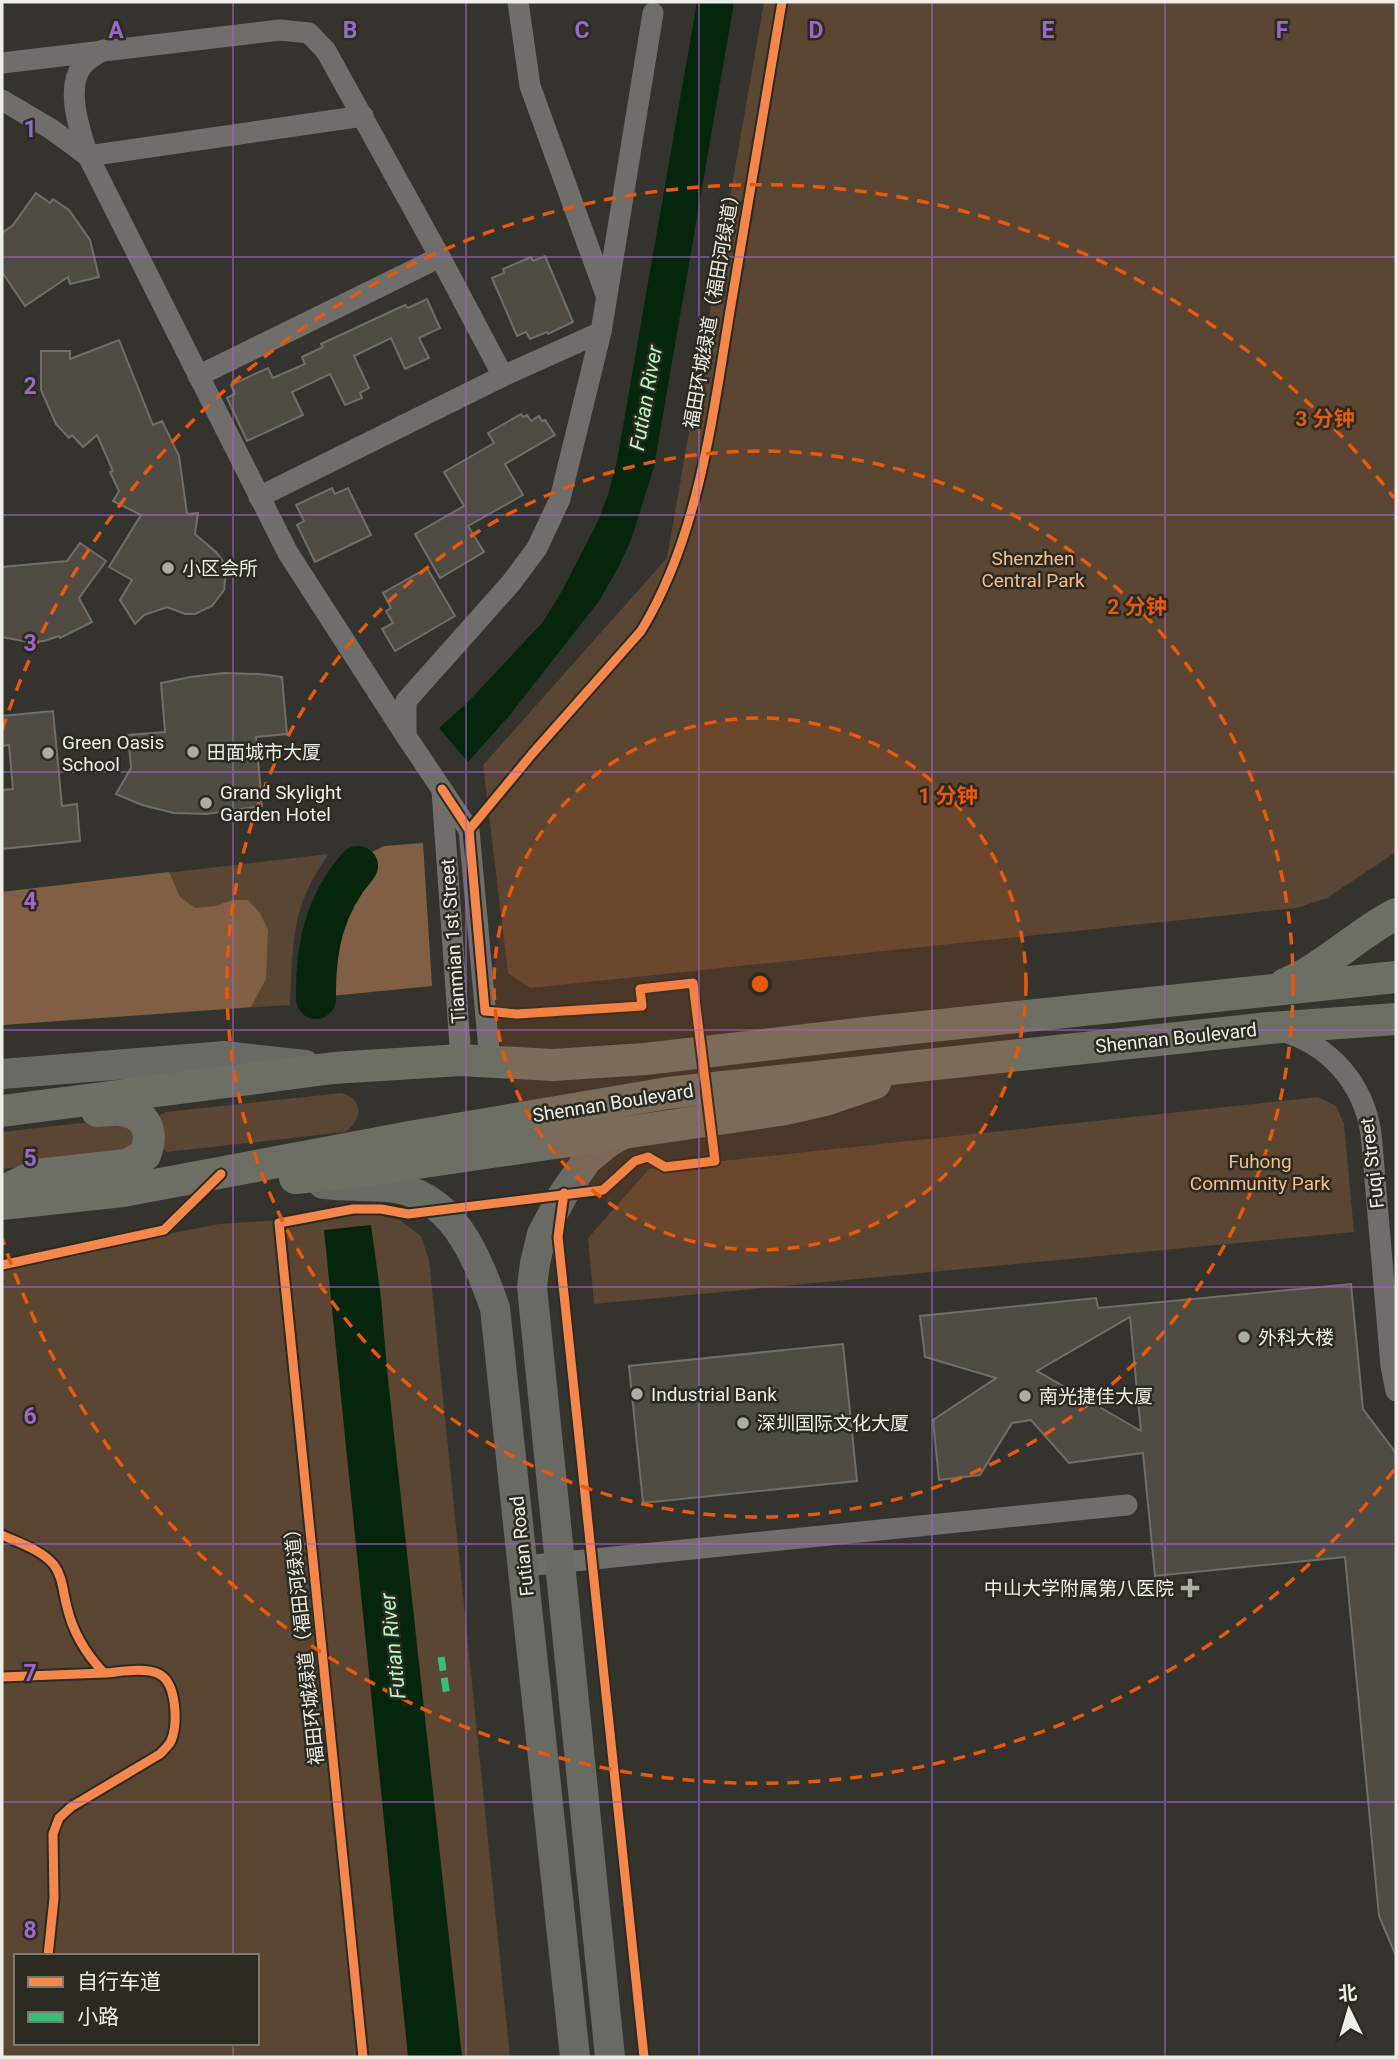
<svg xmlns="http://www.w3.org/2000/svg" width="1398" height="2059" viewBox="0 0 1398 2059" font-family="Roboto,'Noto Sans SC',sans-serif">
  <style>
    .green { fill: #5b4533; fill-rule: evenodd }
    .forest { fill: #805f44 }
    .water { fill: #05250c }
    .lines { fill: none; stroke-linecap: round; stroke-linejoin: round }
    .river { stroke: #05250c; stroke-width: 40 }
    .building { fill: #514c43; stroke: #6f6e6a; stroke-width: 2; fill-rule: evenodd }
    .street { stroke: #6f6e6b; stroke-width: 21 }
    .secondary { stroke: #6a6a64; stroke-width: 30 }
    .primary { stroke: #6d6f65; stroke-width: 32 }
    .quiet { stroke: #3abd76; stroke-width: 7; stroke-dasharray: 14 7; stroke-linecap: butt }
    .cycleway-casing { stroke: #2b2b22; stroke-width: 13 }
    .cycleway { stroke: #f5874c; stroke-width: 9 }
    .grid { fill: none; stroke: #9e66cb; stroke-width: 2; stroke-opacity: 0.55 }
    .ring { fill: none; stroke: #e8590c; stroke-width: 3.5; stroke-dasharray: 12 9 }
    .poi-dot { fill: #adada7; stroke: #2b2b22; stroke-width: 2.5 }
    .labels { text-anchor: middle; dominant-baseline: central; stroke-width: 5; stroke-linejoin: round; paint-order: stroke }
    .street-label { font-size: 19px; fill: #eeeee8; stroke: #2b2b22 }
    .park-label { font-size: 19px; fill: #f8ba89; stroke: #2b2b22 }
    .poi-label { font-size: 19px; fill: #eeeee8; stroke: #2b2b22; text-anchor: start }
    .water-label { font-size: 21px; font-style: italic; fill: #b6f6c1; stroke: #2b2b22 }
    .grid-label { font-size: 23px; text-anchor: middle; font-weight: bold; fill: #9e66cb; stroke: #2b2b22; stroke-width: 5; stroke-linejoin: round; paint-order: stroke }
    .centre { fill: #e8590c; stroke: #2b2b22; stroke-width: 3.5 }
    .ring-label { font-size: 21px; text-anchor: middle; font-weight: bold; fill: #e8590c; stroke: #2b2b22; stroke-width: 5; stroke-linejoin: round; paint-order: stroke }
  </style>
  <rect width="100%" height="100%" fill="#34332e"/>
  <g class="green">
    <polygon points="764,2 1396,2 1396,852 1327,898 1296,908 530,988 508,973 483,765 667,558"/>
    <path d="M328 854C322 865 314 875 309 887 291 922 292 966 290 1005L2 1025V892Z"/>
    <path d="M341 1093C364 1098 363 1120 345 1132L167 1152 163 1149 164 1132 159 1115 166 1112Z"/>
    <polygon points="1318,1097 1336,1106 1344,1124 1354,1232 594,1304 588,1238 649,1169"/>
    <polygon points="117,1119 132,1127 134,1143 120,1156 2,1169 2,1132"/>
    <path d="M375 1214 400 1220 421 1236 429 1260 510 2057H2V1266L219 1224ZM16 1956H257V2043H16Z"/>
  </g>
  <g class="forest">
    <polygon points="423,843 432,986 331,996 333,952 341,911 360,868 370,853 384,846"/>
    <polygon points="169,872 180,897 195,908 216,906 232,900 248,900 260,913 268,930 266,979 251,1007 2,1025 2,892"/>
  </g>
  <g class="water">
    <polygon points="697,2 734,2 654,467 631,540 619,566 599,601 509,716 468,762 439,728 469,701 543,622 563,589 597,523 608,495 617,461"/>
    <polygon points="371,1225 381,1298 387,1370 462,2057 408,2057 324,1230"/>
  </g>
  <g class="lines">
    <path class="river" d="M316 999C315 949 324 905 358 866"/>
  </g>
  <g class="building">
    <polygon points="36,193 50,203 53,199 69,210 90,240 99,277 70,284 68,277 25,306 2,272 2,233 13,225"/>
    <polygon points="545,256 573,322 548,334 547,332 530,339 526,332 517,336 492,278 504,273 503,269 531,257 533,261"/>
    <polygon points="427,299 440,328 419,338 429,358 405,369 391,338 354,356 369,388 360,393 362,398 345,405 330,374 292,392 303,415 247,441 227,398 235,394 231,385 268,368 273,378 305,364 302,357 323,347 321,344 405,305 408,308"/>
    <polygon points="119,340 153,425 162,421 179,456 187,514 198,513 195,534 216,552 222,560 226,570 224,590 212,606 195,614 185,614 167,607 144,615 135,624 120,600 132,580 109,567 141,515 113,501 119,491 110,472 113,471 97,435 83,447 72,435 69,438 56,424 41,390 41,351 70,351 70,359"/>
    <polygon points="521,414 523,417 527,415 531,421 539,416 542,421 545,420 555,435 505,464 523,495 468,526 484,552 440,578 415,534 464,506 444,472 494,443 488,433"/>
    <polygon points="332,488 335,494 348,488 371,535 315,562 297,525 304,521 296,505"/>
    <polygon points="80,543 106,561 79,598 92,622 60,638 59,636 44,641 28,642 2,637 2,567 67,561"/>
    <polygon points="427,568 455,616 395,651 382,629 393,623 386,611 391,608 383,593"/>
    <polygon points="224,673 260,674 282,677 287,734 256,737 262,806 207,814 174,813 142,805 116,794 131,768 128,735 165,732 161,683 190,677"/>
    <polygon points="53,711 62,806 77,804 80,841 2,849 2,790 13,789 9,745 2,746 2,716"/>
    <path d="M1351 1284 1363 1409 1396 1453V1956L1379 1916 1345 1557 1155 1576 1143 1453 1069 1463 1031 1420 1012 1423 980 1475 939 1480 933 1420 996 1378 925 1357 920 1316 1096 1298 1098 1308ZM1130 1317 1137 1391 1141 1431 1037 1371Z"/>
    <polygon points="843,1344 857,1481 643,1503 629,1366"/>
  </g>
  <g class="lines">
    <g class="street">
      <polyline points="518,2 530,86 606,295"/>
      <path d="M104 50C96 54 88 58 82 66 65 89 80 131 88 156L288 553 406 736 469 830 490 1061"/>
      <polyline points="2,63 280,30 309,33 326,51 440,257 503,376"/>
      <polyline points="2,100 51,129 88,156 363,116"/>
      <polyline points="198,376 440,257"/>
      <polyline points="259,497 503,376 601,332"/>
      <polyline points="406,736 406,701 511,583 537,548 560,499 601,332 653,13"/>
      <polyline points="442,791 461,1060"/>
      <path d="M1281 1031C1330 1045 1363 1083 1371 1133L1391 1366 1396 1391"/>
      <polyline points="525,1566 1127,1505"/>
    </g>
    <g class="secondary">
      <polyline points="2,1074 225,1056 305,1065"/>
      <path d="M323 1184C345 1187 366 1185 388 1187 452 1192 476 1255 495 1308 524 1558 548 1808 575 2057"/>
      <polyline points="610,2057 532,1287 535,1263 542,1234 564,1193 587,1160 609,1142 625,1133"/>
    </g>
    <g class="primary">
      <path d="M1285 984C1326 967 1357 934 1396 914"/>
      <polyline points="2,1111 333,1068 461,1060 553,1065 645,1059 866,1033 1396,977"/>
      <polyline points="295,1178 356,1172 786,1109 825,1100 875,1083"/>
      <path d="M2 1192 36 1175 127 1165 145 1155C154 1132 147 1113 120 1110 113 1109 104 1111 97 1111"/>
      <polyline points="2,1204 123,1191 410,1137 668,1093 1269,1028 1396,1019"/>
    </g>
    <polyline class="quiet" points="441,1657 447,1696"/>
    <defs>
      <g id="cycleway">
        <path d="M469 830 532 754 641 631C699 536 712 419 730 311 747 208 764 105 782 2"/>
        <polyline points="564,1193 558,1237 644,2057"/>
        <polyline points="2,1265 164,1230 221,1174"/>
        <path d="M2 1535C19 1543 42 1550 54 1565 63 1577 63 1593 67 1607 73 1633 86 1654 104 1673 120 1672 144 1667 159 1674 177 1683 178 1724 171 1741 169 1745 164 1750 160 1754L71 1807 59 1818 53 1834 54 1898 48 1956"/>
        <polyline points="2,1677 104,1673"/>
        <polyline points="363,2057 279,1223 353,1209 381,1209 408,1214 603,1190 635,1161 648,1157 665,1167 715,1161 693,983 640,989 642,1006 517,1014 485,1011 469,830 442,789"/>
      </g>
    </defs>
    <use href="#cycleway" class="cycleway-casing"/>
    <use href="#cycleway" class="cycleway"/>
  </g>
  <path class="grid" d="M233 2V1956M466 2V2057M699 2V2057M932 2V2057M1165 2V2057M2 257H1396M2 515H1396M2 772H1396M2 1030H1396M2 1287H1396M2 1544H1396M2 1802H1396M233 2043V2057"/>
  <circle cx="760" cy="984" r="266" fill="#e8590c" fill-opacity=".12"/>
  <g class="ring">
    <circle cx="760" cy="984" r="266"/>
    <circle cx="760" cy="984" r="533"/>
    <path d="M1394 1470A799 799 0 0 1 2 1238M2 730A799 799 0 0 1 1394 498"/>
  </g>
  <g class="poi-dot">
    <circle cx="168" cy="568" r="7"/>
    <circle cx="193" cy="752" r="7"/>
    <circle cx="48" cy="753" r="7"/>
    <circle cx="206" cy="803" r="7"/>
    <circle cx="1244" cy="1337" r="7"/>
    <circle cx="637" cy="1394" r="7"/>
    <circle cx="1025" cy="1396" r="7"/>
    <circle cx="743" cy="1423" r="7"/>
    <path d="M1186.5 1577.5h7v7h7v7h-7v7h-7v-7h-7v-7h7z"/>
  </g>
  <g class="labels">
    <g class="street-label">
      <text transform="translate(712 307) rotate(-80)">福田环城绿道（福田河绿道）</text>
      <text transform="translate(453 941) rotate(-94)">Tianmian 1st Street</text>
      <text transform="translate(1176 1038) rotate(-6)">Shennan Boulevard</text>
      <text transform="translate(613 1103) rotate(-9)">Shennan Boulevard</text>
      <text transform="translate(1372 1163) rotate(-97)">Fuqi Street</text>
      <text transform="translate(522 1546) rotate(-96)">Futian Road</text>
      <text transform="translate(304 1642) rotate(-96)">福田环城绿道（福田河绿道）</text>
    </g>
    <g class="park-label">
      <text x="1033" y="558">Shenzhen<tspan x="1033" dy="22">Central Park</tspan></text>
      <text x="1260" y="1161">Fuhong<tspan x="1260" dy="22">Community Park</tspan></text>
    </g>
    <g class="poi-label">
      <text x="182" y="568">小区会所</text>
      <text x="62" y="742">Green Oasis<tspan x="62" dy="22">School</tspan></text>
      <text x="207" y="752">田面城市大厦</text>
      <text x="220" y="792">Grand Skylight<tspan x="220" dy="22">Garden Hotel</tspan></text>
      <text x="1258" y="1337">外科大楼</text>
      <text x="651" y="1394">Industrial Bank</text>
      <text x="1039" y="1396">南光捷佳大厦</text>
      <text x="757" y="1423">深圳国际文化大厦</text>
      <text x="1174" y="1588" text-anchor="end">中山大学附属第八医院</text>
    </g>
    <g class="water-label">
      <text transform="translate(646 398) rotate(-80)">Futian River</text>
      <text transform="translate(393 1646) rotate(-96)">Futian River</text>
    </g>
  </g>
  <g class="grid-label">
    <text x="116" y="38">A</text>
    <text x="350" y="38">B</text>
    <text x="582" y="38">C</text>
    <text x="816" y="38">D</text>
    <text x="1048" y="38">E</text>
    <text x="1282" y="38">F</text>
    <text x="30" y="137">1</text>
    <text x="30" y="394">2</text>
    <text x="30" y="651">3</text>
    <text x="30" y="909">4</text>
    <text x="30" y="1166">5</text>
    <text x="30" y="1424">6</text>
    <text x="30" y="1681">7</text>
    <text x="30" y="1938">8</text>
  </g>
  <circle cx="760" cy="984" r="10" class="centre"/>
  <g class="ring-label">
    <text x="1325" y="426">3 分钟</text>
    <text x="1137" y="614">2 分钟</text>
    <text x="948" y="803">1 分钟</text>
  </g>
  <rect width="1398" height="2059" fill="none" stroke="#eeeee8" stroke-width="7"/>
  <rect x="14" y="1954" width="245" height="91" fill="#2b2b22" stroke="#797971" stroke-width="2"/>
  <rect x="28" y="1977" width="35" height="10" fill="#f5874c" stroke="#797971" stroke-width="2"/>
  <text x="77" y="1989" font-size="21" fill="#eeeee8">自行车道</text>
  <rect x="28" y="2012" width="35" height="10" fill="#3abd76" stroke="#797971" stroke-width="2"/>
  <text x="77" y="2024" font-size="21" fill="#eeeee8">小路</text>
  <g transform="translate(1349 2010) rotate(355)" stroke="#2b2b22" stroke-width="5" paint-order="stroke">
  <path d="M0-5L12 26L0 18L-12 26Z" fill="#eeeee8"/>
  <text y="-10" font-size="19" font-weight="bold" text-anchor="middle" fill="#eeeee8">北</text>
  </g>
</svg>
